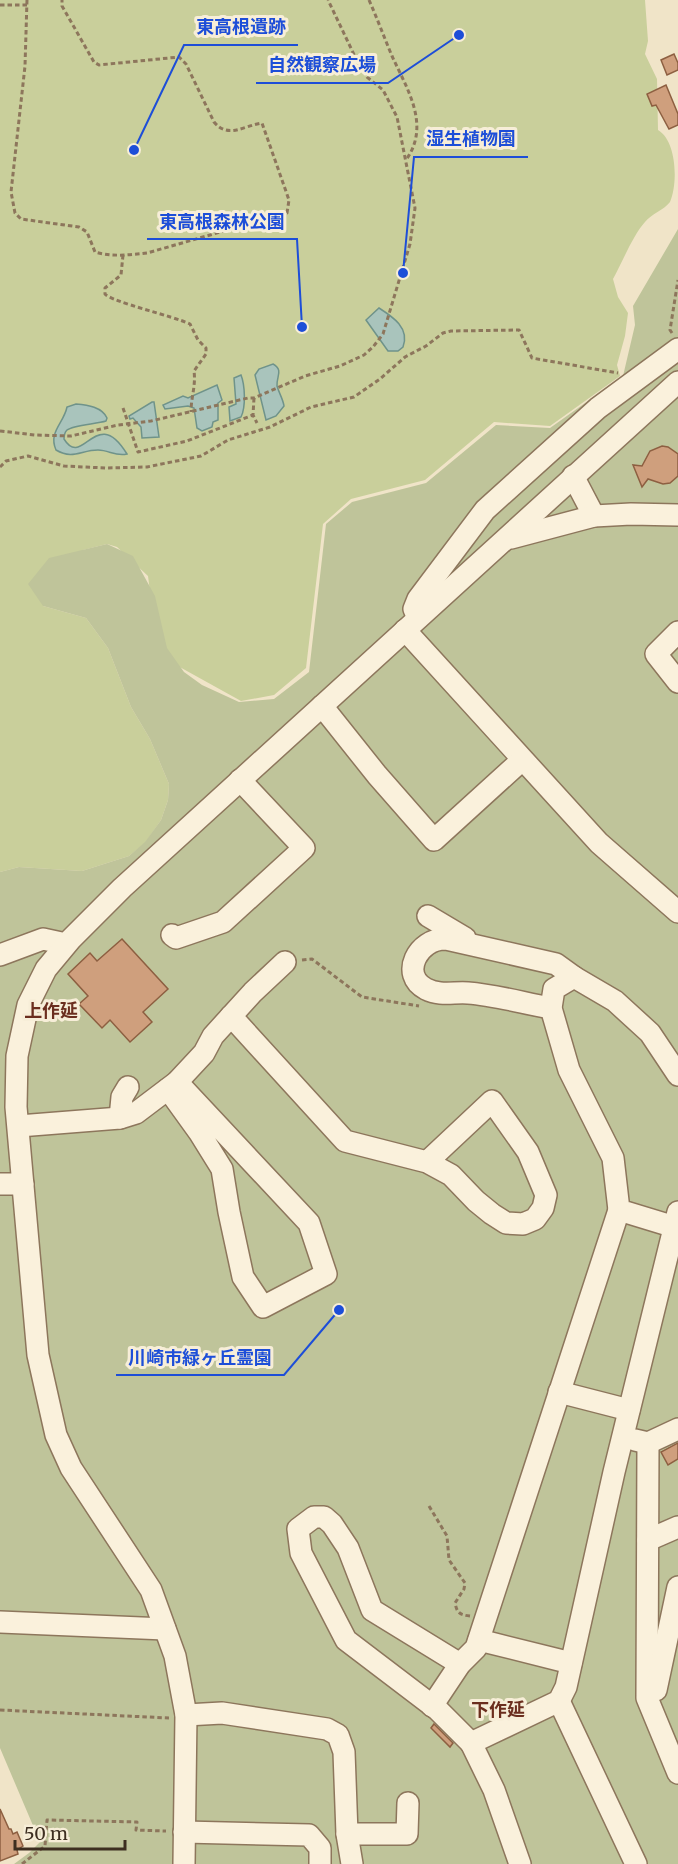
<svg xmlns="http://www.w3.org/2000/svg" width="678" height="1864" viewBox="0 0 678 1864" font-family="Merriweather,'Noto Sans JP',serif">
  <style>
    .green { fill: #c9cf9b }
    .cemetery { fill: #bfc49a }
    .water { fill: #a9c4bc; stroke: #6f938a; stroke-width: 1.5 }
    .building { fill: #cf9f7d; stroke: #8d5f41; stroke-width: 1.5 }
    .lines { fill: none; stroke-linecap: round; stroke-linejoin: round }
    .minor-casing { stroke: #8d765c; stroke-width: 24 }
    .path { stroke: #8d765c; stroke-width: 3; stroke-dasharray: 4.5 3; stroke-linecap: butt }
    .minor { stroke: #faf1dc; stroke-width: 21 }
    .labels { text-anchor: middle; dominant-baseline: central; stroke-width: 6; stroke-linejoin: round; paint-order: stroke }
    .neighbourhood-label { font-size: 18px; font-weight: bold; fill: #6b2e1e; stroke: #f7eed8 }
    .leader { fill: none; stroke: #1d4ed8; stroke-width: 2 }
    .callout-dot { fill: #1d4ed8; stroke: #f7eed8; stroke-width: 2 }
    .callout-label { font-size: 18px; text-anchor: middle; font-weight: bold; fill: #1d4ed8; stroke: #f7eed8; stroke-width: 6; stroke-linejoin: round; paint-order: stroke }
  </style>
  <rect width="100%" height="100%" fill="#f0e4c8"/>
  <path class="green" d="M0 0H645L648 41 645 54 657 79 658 130C677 141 678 184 670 202 664 210 651 214 645 222 633 235 622 263 613 279L618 297 628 313 625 336 617 365 620 376 550 426 494 422 425 480 351 499 323 524 306 668 274 695 241 701 158 655 148 576 117 547 107 544 83 550 43 606 86 618 108 648 131 707 150 739 169 784 168 800 161 820 145 843 129 856 82 871 19 867 0 872Z"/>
  <polygon class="cemetery" points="678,229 678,1864 14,1864 29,1853 40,1842 0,1748 0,872 19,867 82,871 129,856 145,842 161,820 168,800 169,784 150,739 131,707 108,648 86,618 43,606 28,584 49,558 107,544 133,556 155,596 167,648 184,672 202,685 239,702 274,699 309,672 326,524 352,502 426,483 496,425 550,428 623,376 635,325 633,306"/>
  <g class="water">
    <path d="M379 308C393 317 410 328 403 347L398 351H388L366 320Z"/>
    <path d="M273 364C284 370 276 377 277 386 279 393 283 399 284 406L276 416 266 420 255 375 259 369Z"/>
    <path d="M241 375C245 385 246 407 241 417L230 421 229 407 236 404 234 378Z"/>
    <polygon points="217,385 222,400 218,403 218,420 213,422 212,427 202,431 197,428 194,408 188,406 165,409 163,405 183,396 188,398"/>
    <polygon points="152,402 154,402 159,437 142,438 141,427 133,418 130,419 129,416"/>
    <path d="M76 404C88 405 102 407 107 418L106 421C97 424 73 425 67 430 64 433 64 436 64 439 83 470 96 403 127 454 116 457 109 450 98 450 81 450 73 460 56 450 48 432 64 423 67 407Z"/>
  </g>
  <g class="building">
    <polygon points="674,54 678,63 678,70 667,75 661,60"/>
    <polygon points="666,85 678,114 678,125 669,129 656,105 652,106 647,94"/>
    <polygon points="662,446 668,447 678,454 678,476 670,483 663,484 648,479 642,487 633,465 642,466 650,451"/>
    <polygon points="122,939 168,989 143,1012 152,1022 130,1042 110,1020 102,1028 79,1004 88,996 68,974 90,953 97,961"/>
    <polygon points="678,1443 678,1459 668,1465 661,1452"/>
    <polygon points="434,1724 453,1743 450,1747 431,1728"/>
    <polygon points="0,1809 9,1829 11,1829 13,1834 17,1832 23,1846 17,1850 18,1854 0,1861"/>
  </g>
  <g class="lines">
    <defs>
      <g id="minor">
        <polyline points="573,476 594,516"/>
        <polyline points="511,538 594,516 631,514 678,515"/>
        <polyline points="418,618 414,609 418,599 485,510 598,408 678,349"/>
        <polyline points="405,630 599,843 678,912"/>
        <polyline points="678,632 656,654 678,682"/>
        <polyline points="322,706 377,775 434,840 522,760"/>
        <polyline points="428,916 465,938"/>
        <polyline points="172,935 176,938 223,922 304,848 240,780"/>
        <polyline points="0,955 43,939 66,944"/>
        <path d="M551 1008C523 1003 495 995 468 993 453 992 440 996 426 989 399 975 418 938 446 939L556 964 574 977"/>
        <polyline points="231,1016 345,1141 427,1162 451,1175 476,1201 492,1214 506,1223 523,1224 535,1219 543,1208 546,1195 528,1152 492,1101 427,1162"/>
        <polyline points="678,1075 650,1033 615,1001 574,977 554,989 551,1008 569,1070 613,1158 619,1210 678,1228"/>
        <polyline points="168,1089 199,1132 222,1169 229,1212 243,1277 263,1307 326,1274 309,1223 177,1082"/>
        <polyline points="120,1118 122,1097 128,1087"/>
        <polyline points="19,1126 120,1118 136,1113 177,1082 204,1053 213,1036 253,992 285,962"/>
        <polyline points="0,1184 23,1184"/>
        <polyline points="559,1392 629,1410"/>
        <polyline points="635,1440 648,1443 678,1429"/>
        <polyline points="648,1443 647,1698 678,1773"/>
        <polyline points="648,1540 678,1527"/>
        <polyline points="0,1622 165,1629"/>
        <polyline points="479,1640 571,1663"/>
        <polyline points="460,1664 372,1610 348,1548 332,1524 324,1517 314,1517 298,1529 301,1553 346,1640 438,1710 471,1743"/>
        <polyline points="656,1690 678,1587"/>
        <polyline points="559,1701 636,1864"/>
        <polyline points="432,1706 460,1664 476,1648 619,1210"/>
        <polyline points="186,1715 222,1713 327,1729 338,1735 344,1752 347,1834 352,1864"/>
        <polyline points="184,1832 309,1835 320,1848 320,1864"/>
        <polyline points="347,1834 407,1834 408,1803"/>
        <polyline points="184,1864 186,1715 175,1656 151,1590 71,1468 56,1435 38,1355 16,1107 17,1056 28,1005 46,969 71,939 122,888 678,382"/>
        <polyline points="520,1864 494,1790 471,1743 559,1701 566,1687 614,1472 678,1212"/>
      </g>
    </defs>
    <use href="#minor" class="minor-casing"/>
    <g class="path">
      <path d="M27 0 25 66 11 192 15 213 21 219 79 227 87 232 95 252C111 257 130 255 147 253L287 213 289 200 262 123C243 126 228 139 214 122L186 64 179 57 99 65 94 62 62 6V0"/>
      <path d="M369 0C377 18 384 37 392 56 407 89 431 125 406 160"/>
      <polyline points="0,5 27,5"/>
      <path d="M123 255 121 275 105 288V294C112 302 173 316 190 324L198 340 206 348V354L194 371C196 386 191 397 191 412"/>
      <polyline points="672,333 670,330 678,280"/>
      <polyline points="254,398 253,415 257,423"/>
      <polyline points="123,408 138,452 187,441 253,415"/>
      <polyline points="0,431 35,435 71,436 118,425 151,421 248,398 254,398 305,376 340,366 364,355 373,347 383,334 410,244 415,208 397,117 383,90 367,77 359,65 328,0"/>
      <polyline points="0,467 6,461 28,456 64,466 106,468 147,467 201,456 228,440 270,427 311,407 354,397 380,379 405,357 426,346 443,333 451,331 519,330 532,358 618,373"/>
      <polyline points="302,960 312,959 362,997 419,1006"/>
      <path d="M429 1506 447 1536 449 1560 465 1583 464 1589 455 1603C457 1613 460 1615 470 1616"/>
      <polyline points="0,1710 169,1718"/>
      <polyline points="22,1864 45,1846 47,1820 137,1822 136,1830 166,1831"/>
    </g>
    <use href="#minor" class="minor"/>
  </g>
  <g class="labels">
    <g class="neighbourhood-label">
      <text x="51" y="1010">上作延</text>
      <text x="498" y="1709">下作延</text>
    </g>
  </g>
  <path class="leader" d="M134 150L184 45H298M459 35L388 83H256M403 273L414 157H528M302 327L297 239H147M339 1310L284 1375H116"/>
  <g class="callout-dot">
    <circle cx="134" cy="150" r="6"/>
    <circle cx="459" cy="35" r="6"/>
    <circle cx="403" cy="273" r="6"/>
    <circle cx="302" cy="327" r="6"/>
    <circle cx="339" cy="1310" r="6"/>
  </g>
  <g class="callout-label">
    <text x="241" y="33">東高根遺跡</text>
    <text x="322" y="71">自然観察広場</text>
    <text x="471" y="145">湿生植物園</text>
    <text x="222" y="228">東高根森林公園</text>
    <text x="200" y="1364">川崎市緑ヶ丘霊園</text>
  </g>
  <path d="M15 1840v9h110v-9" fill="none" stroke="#3d2e20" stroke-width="3"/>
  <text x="24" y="1840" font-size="18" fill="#3d2e20" stroke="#f7eed8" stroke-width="4.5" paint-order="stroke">50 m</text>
</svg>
